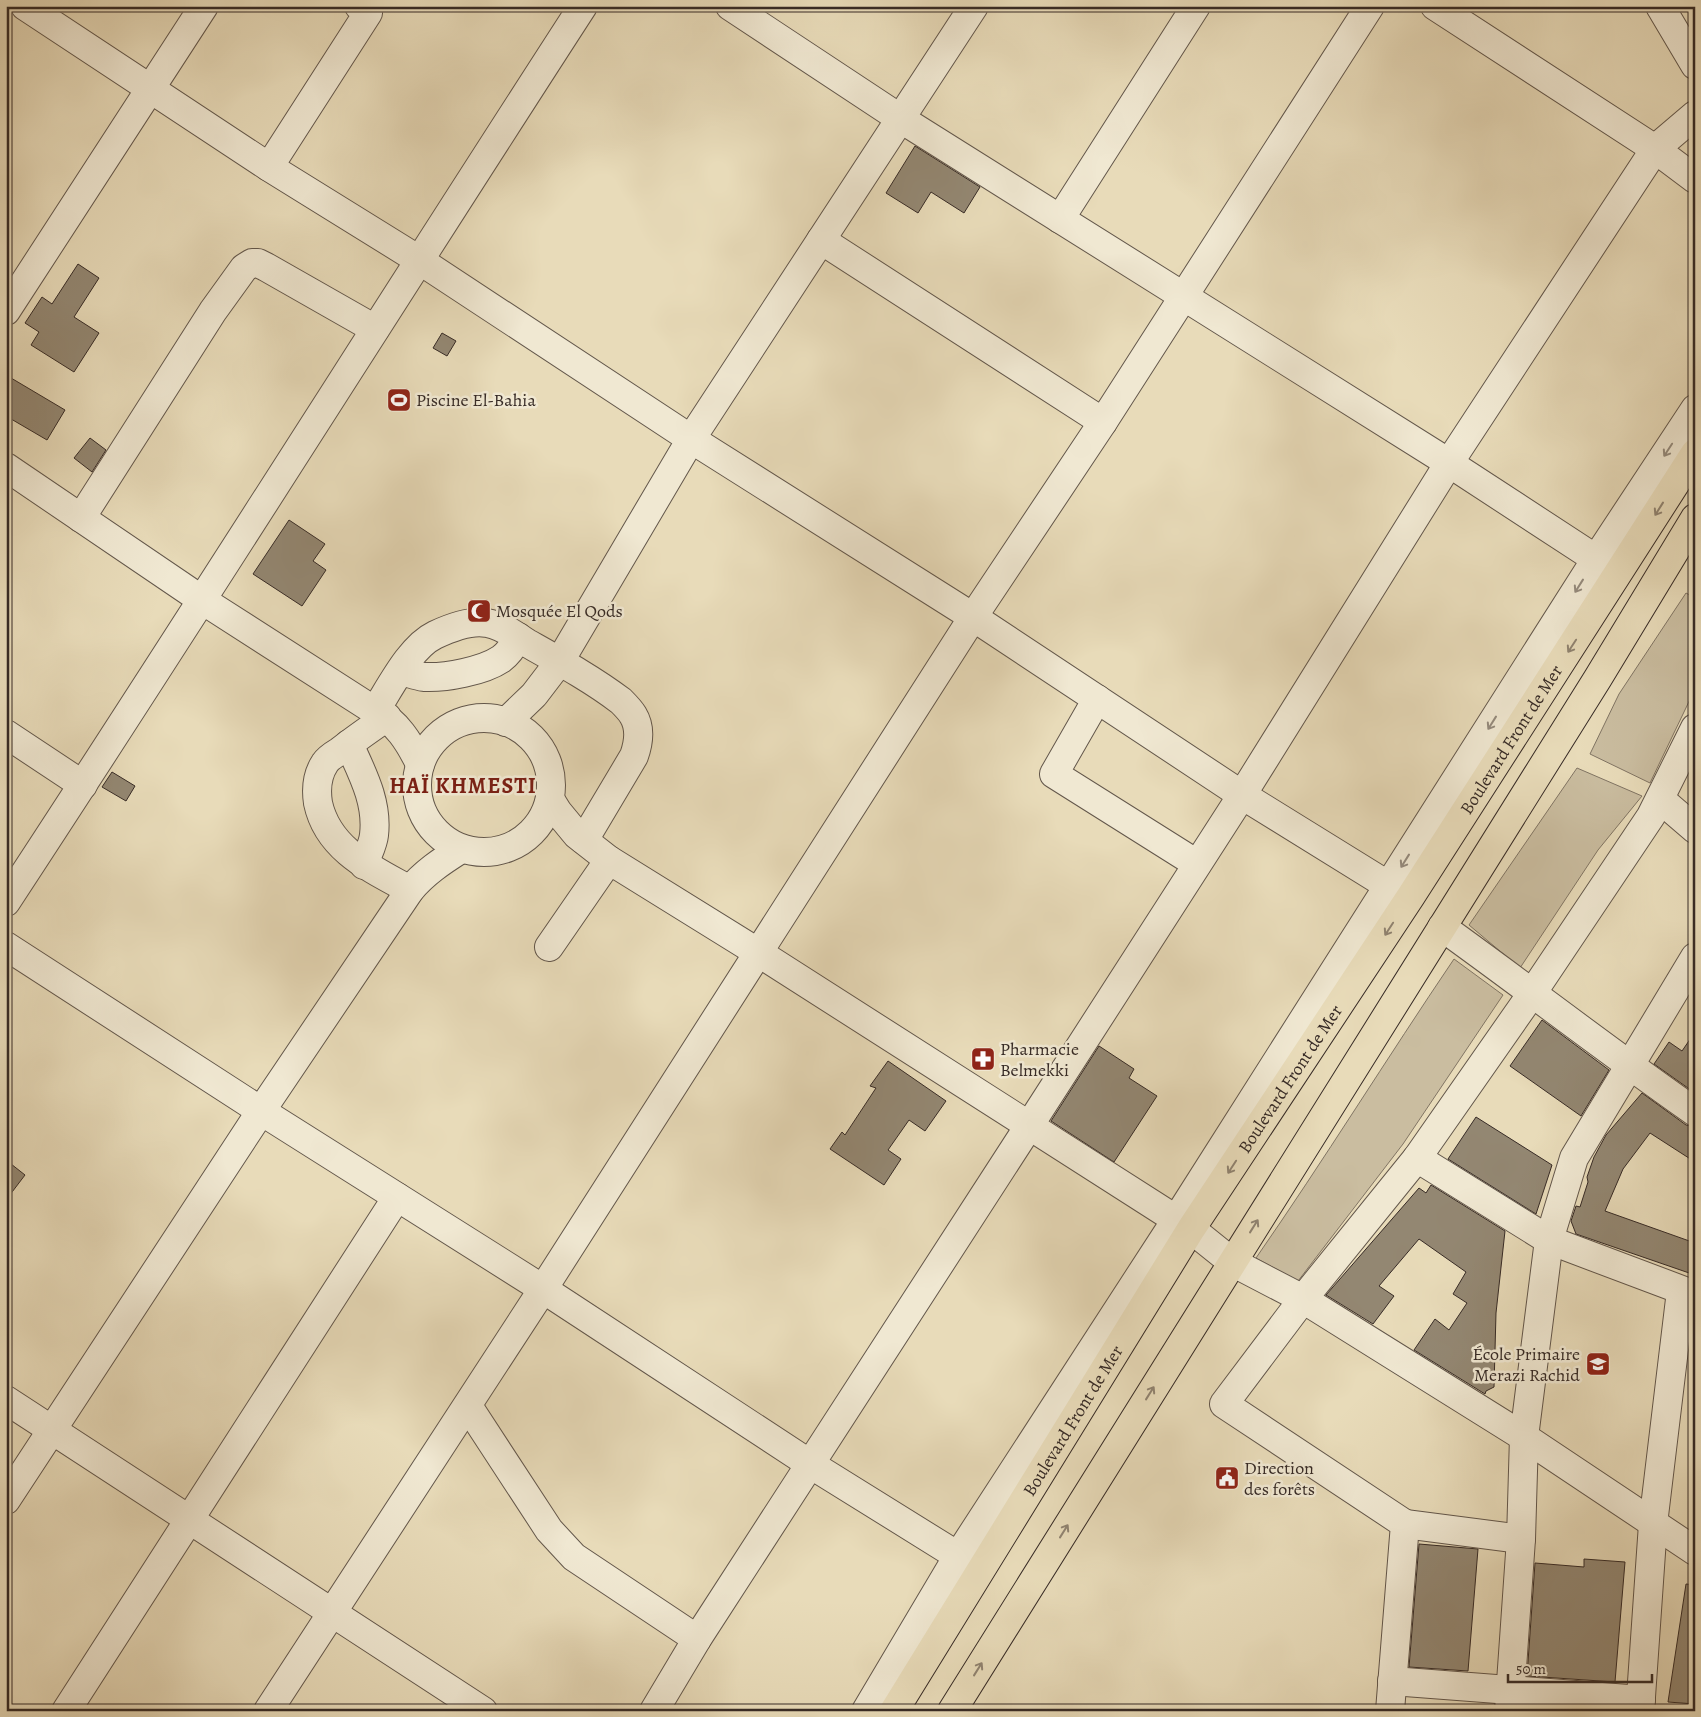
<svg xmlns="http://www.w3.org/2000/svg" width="1701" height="1717" viewBox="0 0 1701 1717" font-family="Alegreya,serif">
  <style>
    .green { fill: #cabda0; stroke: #807463 }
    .building { fill: #938772; stroke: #372b26 }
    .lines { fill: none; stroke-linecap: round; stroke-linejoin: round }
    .minor-casing { stroke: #63574b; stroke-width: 30 }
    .major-casing { stroke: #372b26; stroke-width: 30 }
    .minor { stroke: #f0e8d2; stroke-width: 28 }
    .major { stroke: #e8dbb9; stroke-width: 28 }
    .oneway { stroke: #948a7c }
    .oneway2 { stroke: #908370 }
    .labels { text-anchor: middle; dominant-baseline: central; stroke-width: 5; stroke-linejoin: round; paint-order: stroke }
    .poi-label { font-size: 18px; fill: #372b26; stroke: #f0e8d2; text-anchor: start }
    .street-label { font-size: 18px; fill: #372b26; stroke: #f0e8d2 }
    .district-label { font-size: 22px; font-weight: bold; letter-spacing: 1px; fill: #7a1f14; stroke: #f0e8d2 }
  </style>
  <rect width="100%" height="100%" fill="#e8dbb9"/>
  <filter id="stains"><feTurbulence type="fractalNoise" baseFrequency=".004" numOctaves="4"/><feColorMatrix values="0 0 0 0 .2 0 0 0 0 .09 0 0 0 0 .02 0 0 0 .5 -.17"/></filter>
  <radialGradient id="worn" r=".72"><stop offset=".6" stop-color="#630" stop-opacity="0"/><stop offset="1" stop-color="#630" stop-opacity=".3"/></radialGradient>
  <g class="green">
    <polygon points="1686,593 1695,598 1695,689 1650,783 1590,754 1619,694"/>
    <polygon points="1577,768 1642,796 1598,850 1520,968 1469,925"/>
    <path d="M1454 959 1503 995 1403 1144 1298 1281 1256 1258C1324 1160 1387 1058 1454 959Z"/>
  </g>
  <g class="building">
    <polygon points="915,146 980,187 964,213 931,192 918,213 886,193"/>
    <polygon points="78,264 99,278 74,317 99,333 74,372 31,345 39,332 25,323 42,297 52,304"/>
    <polygon points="442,333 456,341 447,356 433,348"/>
    <polygon points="6,375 65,410 47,440 6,416"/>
    <polygon points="90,438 106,450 92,472 74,458"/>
    <polygon points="289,520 325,544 313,561 326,570 302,606 253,574"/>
    <polygon points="112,772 135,786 126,801 102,787"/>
    <polygon points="1542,1020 1609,1070 1581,1116 1510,1066"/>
    <polygon points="1695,1032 1695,1093 1654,1064 1669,1042 1682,1051"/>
    <polygon points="1099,1046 1134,1069 1129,1078 1157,1096 1114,1162 1051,1121"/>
    <polygon points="888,1061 946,1101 925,1131 909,1120 888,1150 901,1159 884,1185 830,1149 842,1132 845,1135 876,1088 870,1086"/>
    <polygon points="1642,1093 1686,1125 1695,1127 1695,1162 1650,1133 1623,1169 1605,1211 1695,1243 1695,1275 1576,1234 1571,1221 1576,1206 1580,1207 1588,1182 1587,1177 1594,1157 1606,1135"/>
    <polygon points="1476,1117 1552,1165 1536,1214 1448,1159"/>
    <polygon points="6,1160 25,1175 6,1200"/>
    <polygon points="1431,1185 1505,1231 1496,1313 1494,1387 1486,1391 1485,1394 1414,1350 1435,1319 1449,1330 1467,1303 1453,1294 1466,1272 1419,1239 1379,1286 1394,1296 1373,1324 1326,1295 1419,1188 1426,1193"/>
    <polygon points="1419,1544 1478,1549 1468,1671 1409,1667"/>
    <polygon points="1584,1559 1625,1562 1615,1682 1527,1676 1535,1563 1584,1567"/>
    <polygon points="1686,1584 1695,1585 1695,1704 1668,1702"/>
  </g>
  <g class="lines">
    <defs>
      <g id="minor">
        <polyline points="25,6 269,167 419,260 691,439 973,617 1242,795 1389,886"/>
        <polyline points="730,6 901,119 1449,463 1596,559"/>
        <polyline points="1435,6 1655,149 1695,179"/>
        <polyline points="1660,6 1695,65"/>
        <polyline points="269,167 368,13 359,6"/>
        <polyline points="1060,219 1196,6"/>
        <polyline points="821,240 1103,422"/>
        <polyline points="6,311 204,6"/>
        <path d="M6 467 202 600 375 711C397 722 409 742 420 764"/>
        <polyline points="81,518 213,311 244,268 252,263 258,263 266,267 375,329"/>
        <path d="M401 671C409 673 417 676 424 677 446 678 483 671 501 659 508 654 514 645 518 637"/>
        <polyline points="1097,699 1054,774 1197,864"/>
        <path d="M375 711C390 688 410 647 435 635 450 628 471 620 487 623 501 625 515 635 527 643 559 661 592 679 621 701 625 705 630 710 633 715 641 728 639 742 634 756L584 840"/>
        <path d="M387 717C371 728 355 739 340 751 335 754 328 758 325 763 317 775 316 790 318 803 328 850 372 869 410 890"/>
        <circle cx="484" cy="785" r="67"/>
        <polyline points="506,722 534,695 560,661 691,439 974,6"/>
        <polyline points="6,734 83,785"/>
        <path d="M349 744C362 773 378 802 374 835 373 845 367 855 364 865"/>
        <polyline points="550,799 558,812 577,835 609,860 759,953 1191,1229 1232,1262 1303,1299 1524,1437 1695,1551"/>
        <polyline points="1660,799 1695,829"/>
        <path d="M6 902C201 605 390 304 583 6"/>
        <path d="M1442 927C1527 988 1609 1052 1695 1112"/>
        <polyline points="6,946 261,1111 543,1289 810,1464 958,1556"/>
        <polyline points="549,947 609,860"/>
        <polyline points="1417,1158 1549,1240 1695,1295"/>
        <polyline points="6,1400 483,1711"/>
        <polyline points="468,1406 549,1530 574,1557 697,1639"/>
        <path d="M6 1500 261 1111 410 890C424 873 442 861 461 849"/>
        <polyline points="1405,1524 1521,1539"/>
        <polyline points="1392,1681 1641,1700"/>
        <polyline points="66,1711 397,1197"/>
        <polyline points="268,1711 543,1289 973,617 1103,422 1370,6"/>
        <polyline points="654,1711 697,1639 1029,1126 1242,795 1449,463 1655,149 1695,115"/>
        <polyline points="866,1711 958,1556 1176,1220 1596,559 1695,409"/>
        <polyline points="1390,1711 1405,1524 1224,1404 1303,1299 1417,1158 1533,992 1651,816 1695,728"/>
        <polyline points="1509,1711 1521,1539 1524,1437 1549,1240 1574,1158 1695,957"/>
        <polyline points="1640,1711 1653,1524 1681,1291"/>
      </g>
      <g id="major">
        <path id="s1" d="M894 1711 1191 1229 1411 896 1695 453"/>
        <polyline points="952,1711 1598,678 1695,518"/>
      </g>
    </defs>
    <use href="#minor" class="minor-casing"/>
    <use href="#major" class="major-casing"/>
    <use href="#minor" class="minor"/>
    <use href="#major" class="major"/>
  </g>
  <defs><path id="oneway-shaft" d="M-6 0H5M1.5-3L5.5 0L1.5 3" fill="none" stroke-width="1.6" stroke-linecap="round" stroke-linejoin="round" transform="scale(1.25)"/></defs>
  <g class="oneway">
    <use href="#oneway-shaft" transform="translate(1668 450) rotate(123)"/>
    <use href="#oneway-shaft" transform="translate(1579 586) rotate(122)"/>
    <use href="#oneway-shaft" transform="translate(1492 723) rotate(122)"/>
    <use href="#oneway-shaft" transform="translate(1405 861) rotate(122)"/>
  </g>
  <g class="oneway2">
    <use href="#oneway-shaft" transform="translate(1659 509) rotate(122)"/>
    <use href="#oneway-shaft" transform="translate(1572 646) rotate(123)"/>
    <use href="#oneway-shaft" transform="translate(1389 929) rotate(123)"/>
    <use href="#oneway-shaft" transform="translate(1232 1167) rotate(123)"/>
    <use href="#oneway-shaft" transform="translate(1254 1226) rotate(-58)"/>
    <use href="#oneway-shaft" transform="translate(1150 1393) rotate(-58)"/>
    <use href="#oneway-shaft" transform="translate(1064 1531) rotate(-58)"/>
    <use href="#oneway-shaft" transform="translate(978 1669) rotate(-58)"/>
  </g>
  <defs>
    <symbol id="stadium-square" viewBox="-11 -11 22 22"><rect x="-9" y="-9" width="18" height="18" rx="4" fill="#8f2418" stroke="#f0e8d2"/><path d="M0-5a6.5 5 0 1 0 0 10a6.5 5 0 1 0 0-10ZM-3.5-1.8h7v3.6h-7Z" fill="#fff"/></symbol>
    <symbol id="mosque-square" viewBox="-11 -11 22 22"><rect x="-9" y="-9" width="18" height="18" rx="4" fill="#8f2418" stroke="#f0e8d2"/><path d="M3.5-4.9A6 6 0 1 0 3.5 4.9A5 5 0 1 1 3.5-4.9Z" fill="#fff"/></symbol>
    <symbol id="pharmacy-square" viewBox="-11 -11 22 22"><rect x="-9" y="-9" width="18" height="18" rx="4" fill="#8f2418" stroke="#f0e8d2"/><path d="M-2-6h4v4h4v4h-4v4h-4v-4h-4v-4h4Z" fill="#fff"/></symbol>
    <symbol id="school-square" viewBox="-11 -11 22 22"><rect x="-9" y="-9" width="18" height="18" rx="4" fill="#8f2418" stroke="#f0e8d2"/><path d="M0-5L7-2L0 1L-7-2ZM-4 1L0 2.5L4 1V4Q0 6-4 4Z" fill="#fff"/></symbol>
    <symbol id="civic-square" viewBox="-11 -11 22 22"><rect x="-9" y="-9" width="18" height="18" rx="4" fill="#8f2418" stroke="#f0e8d2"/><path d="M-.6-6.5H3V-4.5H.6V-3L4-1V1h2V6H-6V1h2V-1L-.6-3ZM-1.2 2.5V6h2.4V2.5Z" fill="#fff"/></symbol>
  </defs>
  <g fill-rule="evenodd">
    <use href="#stadium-square" x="385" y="386" width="28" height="28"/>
    <use href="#mosque-square" x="465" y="597" width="28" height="28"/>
    <use href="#pharmacy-square" x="969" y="1045" width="28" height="28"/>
    <use href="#school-square" x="1584" y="1350" width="28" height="28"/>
    <use href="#civic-square" x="1213" y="1464" width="28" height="28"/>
  </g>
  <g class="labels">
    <g class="poi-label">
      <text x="416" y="400">Piscine El-Bahia</text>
      <text x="496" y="611">Mosquée El Qods</text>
      <text x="1000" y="1049">Pharmacie<tspan x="1000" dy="21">Belmekki</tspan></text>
      <text x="1580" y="1354" text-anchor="end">École Primaire<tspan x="1580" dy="21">Merazi Rachid</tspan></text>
      <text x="1244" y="1468">Direction<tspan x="1244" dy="21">des forêts</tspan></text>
    </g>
    <g class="street-label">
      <text stroke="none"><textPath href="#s1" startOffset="1151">Boulevard Front de Mer</textPath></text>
      <text stroke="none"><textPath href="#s1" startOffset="746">Boulevard Front de Mer</textPath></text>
      <text stroke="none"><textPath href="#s1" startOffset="341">Boulevard Front de Mer</textPath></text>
    </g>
    <g class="district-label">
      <text x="463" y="786">HAÏ KHMESTI</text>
    </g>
  </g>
  <rect width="1701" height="1717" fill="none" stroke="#e8dbb9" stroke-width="25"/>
  <rect x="8" y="8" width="1686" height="1702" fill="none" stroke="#372b26" stroke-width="2.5"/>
  <rect x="12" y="12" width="1676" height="1692" fill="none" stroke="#372b26"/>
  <path d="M1508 1674v8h144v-8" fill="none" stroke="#372b26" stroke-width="2.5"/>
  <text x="1516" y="1674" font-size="15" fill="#372b26" stroke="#f0e8d2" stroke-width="4" paint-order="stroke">50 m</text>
  <rect width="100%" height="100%" filter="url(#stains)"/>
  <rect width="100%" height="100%" fill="url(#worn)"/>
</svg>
